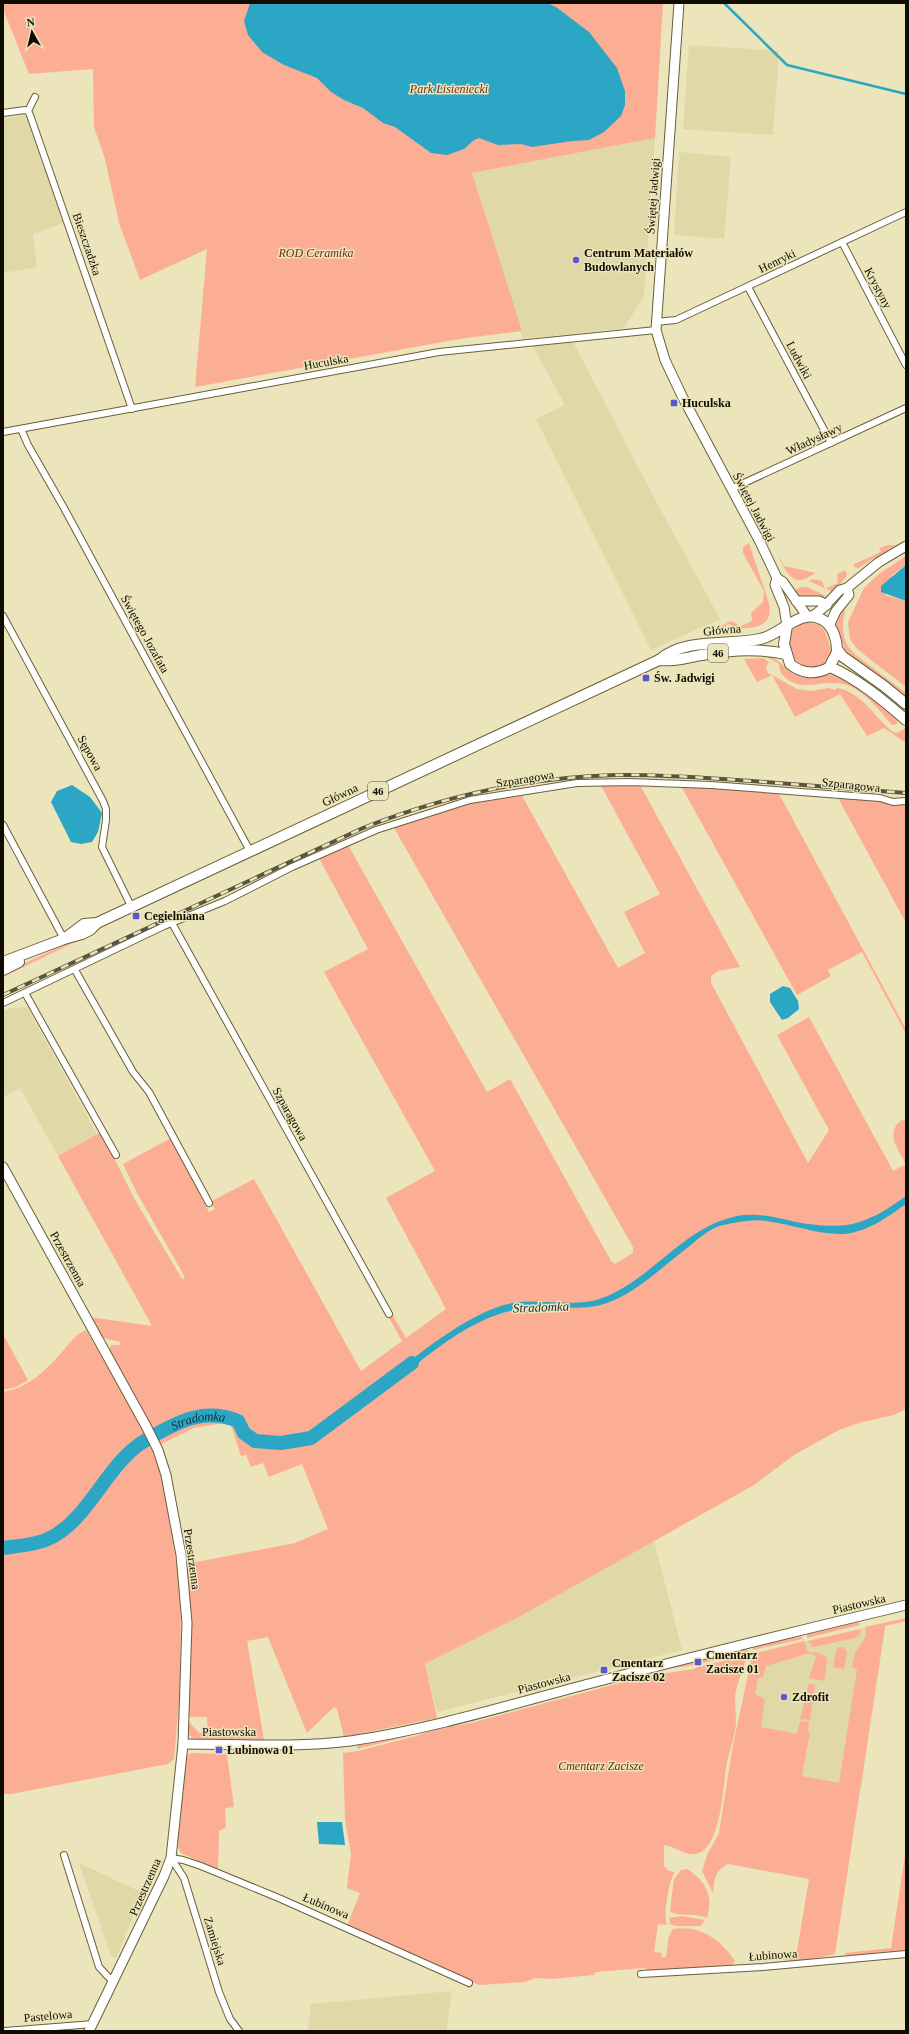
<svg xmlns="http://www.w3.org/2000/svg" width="909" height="2034" viewBox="0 0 909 2034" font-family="Georgia,serif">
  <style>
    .built { fill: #e0d8a6 }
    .green { fill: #fcae94 }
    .water { fill: #2ba6c5 }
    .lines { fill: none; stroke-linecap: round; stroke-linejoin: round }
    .stream { stroke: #2ba6c5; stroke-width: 2.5 }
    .river { stroke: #2ba6c5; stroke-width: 14 }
    .street-casing { stroke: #67603a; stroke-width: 8 }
    .secondary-casing { stroke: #67603a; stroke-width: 11 }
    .primary-casing { stroke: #67603a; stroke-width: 12 }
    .street { stroke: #fff; stroke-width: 6 }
    .secondary { stroke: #fff; stroke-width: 9 }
    .primary { stroke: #fff; stroke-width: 10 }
    .rail-casing { stroke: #59543f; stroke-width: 4 }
    .rail { stroke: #ece4ba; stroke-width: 2.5; stroke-dasharray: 8; stroke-linecap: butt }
    .poi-dot { fill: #5956ce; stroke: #ece4ba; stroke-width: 1.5 }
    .labels { text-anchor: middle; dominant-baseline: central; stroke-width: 3; stroke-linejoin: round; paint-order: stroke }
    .shield { fill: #ece4ba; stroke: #514d38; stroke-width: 1 }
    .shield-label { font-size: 11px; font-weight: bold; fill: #0f0c01 }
    .park-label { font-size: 12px; font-style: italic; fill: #6e2b13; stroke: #ece4ba }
    .street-label { font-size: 12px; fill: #0f0c01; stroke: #ece4ba }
    .poi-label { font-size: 12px; font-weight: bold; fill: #0f0c01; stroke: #ece4ba; text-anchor: start }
    .water-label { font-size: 13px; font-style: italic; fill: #173037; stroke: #ece4ba }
  </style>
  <rect width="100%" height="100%" fill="#ece4ba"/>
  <g class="built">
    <polygon points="689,45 779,51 773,135 683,129"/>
    <polygon points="27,115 63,223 33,234 37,267 3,273 3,119"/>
    <polygon points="655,138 644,296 624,328 523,339 472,173"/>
    <polygon points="679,152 731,157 724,239 674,235"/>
    <polygon points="573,342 658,505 720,619 651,650 536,419 565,405 533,346"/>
    <polygon points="27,1007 97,1134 58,1156 20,1088 3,1097 3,1012 10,1008"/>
    <polygon points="654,1541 682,1650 437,1712 425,1664 519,1617"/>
    <polygon points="886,1623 861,1789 732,1768 758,1652"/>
    <polygon points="79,1863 143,1893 116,1958 111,1956"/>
    <polygon points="452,1991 446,2031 308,2031 311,2004"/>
  </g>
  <g class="green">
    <polygon points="3,3 663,3 655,138 472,173 522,331 459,339 195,387 207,249 140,280 119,223 105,159 94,127 93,69 29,74 3,9"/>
    <path d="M749 543 768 600C776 628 753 629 732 628L731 624 726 625V629L714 630 731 621 736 623 739 627 752 621 751 613 763 602 764 591 743 553V547Z"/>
    <polygon points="888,545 896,545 858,568 854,567 854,564 881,552 879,548"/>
    <path d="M778 555 784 566 816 573C812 575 806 579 801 580 790 582 781 563 778 555Z"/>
    <polygon points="906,556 906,565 892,575 885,595 906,601 906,687 857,649 850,639 848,622 864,588 879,574"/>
    <polygon points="845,570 847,573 846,577 833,592 809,581 813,579 822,581 825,589 838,583 837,574"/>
    <path d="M801 587H807L826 596C816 600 801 599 792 591Z"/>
    <path d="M842 608 845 611C841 628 842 643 856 655L906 693V699L845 650 836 624 837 617Z"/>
    <path d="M806 623C827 621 826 638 832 652 812 697 762 634 806 623Z"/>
    <path d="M763 655C783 658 782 670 799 676 812 681 822 673 835 675 850 677 884 707 897 718V724L892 725C879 710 864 689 843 684 823 678 799 695 782 674 779 671 780 666 778 663Z"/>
    <path d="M763 658 769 662 766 668 768 673 797 689 811 691 829 688 835 690 837 688C862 692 875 718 893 732L897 733 906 728V743L884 728 867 736 840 694 795 717 772 675 757 682 744 659Z"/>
    <polygon points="600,784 640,785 740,967 718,971 711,976 711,983 808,1163 829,1130 777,1035 809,1017 893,1171 906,1164 906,1409 894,1415 862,1422 839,1430 794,1455 754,1485 519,1617 425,1664 437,1718 344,1737 337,1709 334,1707 307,1733 268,1637 247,1641 264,1740 194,1739 187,1733 186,1725 190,1723 199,1733 208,1733 207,1717 190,1717 187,1714 191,1625 186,1564 295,1543 328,1529 302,1464 269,1477 263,1463 251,1467 246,1455 241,1456 230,1422 194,1428 161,1444 109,1351 111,1345 120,1345 120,1342 103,1338 90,1317 152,1326 58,1156 101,1132 134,1198 182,1279 185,1278 181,1270 138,1195 123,1164 171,1138 209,1212 215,1209 210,1202 254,1179 361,1371 402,1341 389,1318 393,1316 406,1338 446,1309 386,1198 435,1171 324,972 368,949 319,858 348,845 487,1092 510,1079 611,1261 615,1264 633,1253 633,1247 393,826 471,802 521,794 618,968 645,953 624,912 660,894"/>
    <polygon points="681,786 778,792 906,1029 906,1034 862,952 828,970 831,976 797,995"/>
    <polygon points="837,796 906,802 906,923"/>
    <polygon points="86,935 87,936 3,977 14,968"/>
    <path d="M902 1120 906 1121V1164C899 1151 884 1132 902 1120Z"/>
    <path d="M86 1330 132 1410 157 1460 162 1479 178 1572 181 1598 180 1691 174 1759 168 1764 11 1794H3V1392C29 1388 46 1370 63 1351 70 1343 76 1334 86 1330Z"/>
    <polygon points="3,1334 28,1380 16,1387 3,1390"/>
    <path d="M906 1618V1621L885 1626 835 1954C818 1958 798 1964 781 1959L796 1957 809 1879 728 1864C714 1872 715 1878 713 1893L702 1871 707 1855 719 1833 732 1750 752 1656 754 1654 804 1641 808 1652 819 1653 826 1657 827 1661 824 1681 809 1678 816 1657 812 1654H806L766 1666 763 1677 758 1678 755 1694 765 1699 761 1727 797 1734 800 1721 809 1722 808 1732 810 1733 802 1776 839 1783 857 1669 852 1667 855 1653 866 1636 865 1627Z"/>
    <polygon points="858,1621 860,1625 807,1638 807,1633"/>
    <polygon points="861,1629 860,1635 855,1638 813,1647 808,1641"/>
    <polygon points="800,1635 803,1639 752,1650 755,1646"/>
    <polygon points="839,1647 844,1648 847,1652 844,1669 833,1667 836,1650"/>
    <polygon points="747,1648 748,1652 695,1665 660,1670"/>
    <path d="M747 1655C744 1667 739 1678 736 1690 734 1701 736 1710 736 1720 736 1734 730 1749 727 1762 723 1783 722 1844 699 1853 686 1858 676 1846 664 1845V1866L669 1871 675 1872C669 1880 663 1915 667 1925L658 1924 654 1952 662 1953 661 1957H666L669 1936 673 1929C700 1925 720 1939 735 1961L732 1965 652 1971 644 1968 596 1972 594 1975 551 1979 536 1978 525 1982 479 1985 347 1926 360 1893 347 1888 351 1854 345 1820 343 1753 358 1751 416 1736 436 1729 471 1723 646 1676 694 1669 695 1668Z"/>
    <polygon points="809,1683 815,1685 810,1720 800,1719"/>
    <polygon points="434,1728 414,1735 357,1749 358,1744"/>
    <polygon points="191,1753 227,1754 234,1807 225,1808 226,1827 219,1831 218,1870 181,1853 176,1843 185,1757"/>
    <polygon points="906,1848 906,1951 847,1956 845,1953 891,1948"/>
    <path d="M687 1869C706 1881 714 1897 707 1918 695 1912 679 1918 670 1911L674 1879 681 1870Z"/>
    <polygon points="682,1916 705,1920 700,1926 676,1926 670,1924 669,1918"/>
  </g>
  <g class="water">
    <polygon points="250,3 547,3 556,7 589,32 617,68 625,91 625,105 621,116 604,132 589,140 572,141 532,147 521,144 498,145 479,138 474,140 464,149 447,155 431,153 395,127 383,123 363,108 344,100 331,92 317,78 284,65 262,52 248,35 244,21"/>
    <polygon points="906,565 906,601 881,592 881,586"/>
    <polygon points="72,785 90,797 102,813 98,832 92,842 81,844 71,842 51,802 57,791"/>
    <polygon points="783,986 790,988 798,1001 799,1009 788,1018 782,1020 770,1002 770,994"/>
    <path d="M906 1196V1204C887 1217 868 1232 844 1234 818 1235 792 1224 766 1221 753 1219 737 1222 724 1225 712 1227 700 1237 691 1245 664 1265 638 1292 607 1303 582 1312 554 1305 528 1308 477 1313 439 1347 400 1377L396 1372C426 1348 474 1310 512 1303 542 1298 575 1309 605 1297 654 1277 684 1227 737 1216 757 1212 777 1218 796 1222 846 1231 866 1225 906 1196Z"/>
    <polygon points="317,1822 342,1822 345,1845 319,1844"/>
  </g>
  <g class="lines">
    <polyline class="stream" points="724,3 787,65 906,94"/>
    <g class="river">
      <path id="s1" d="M151 1437C181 1420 205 1408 238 1421L244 1433 255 1441 281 1443 311 1438 412 1363"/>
      <path d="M3 1548C17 1546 35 1545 48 1539 89 1521 107 1462 146 1440"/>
    </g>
    <defs>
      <g id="street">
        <polyline points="28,111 35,97"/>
        <polyline points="3,113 25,110 28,111 30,115 132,409"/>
        <polyline points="842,242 906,365"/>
        <polyline points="748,287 831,443"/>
        <polyline points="655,322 676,320 906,212"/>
        <polyline points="21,429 28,445 64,508 250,851"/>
        <polyline points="3,432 439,352 656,330"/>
        <polyline points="731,489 906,408"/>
        <polyline points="3,616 103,801 106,809 106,820 102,847 131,906"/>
        <polyline points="3,825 64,939"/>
        <polyline points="172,923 389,1314"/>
        <polyline points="75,970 133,1072 149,1092 209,1203"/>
        <polyline points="25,993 116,1155"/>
        <polyline points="3,1003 164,926 225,901 292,867 376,830 470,800 577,783 630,782 711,785 880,798 893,802 906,801"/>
        <polyline points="64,1855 99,1967 113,1982"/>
        <polyline points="171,1858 183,1860 201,1866 281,1899 469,1983"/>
        <polyline points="171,1858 184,1878 219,1992 230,2019 239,2031"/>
        <polyline points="641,1974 763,1967 906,1954"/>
        <polyline points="5,2031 93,2024"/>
      </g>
      <g id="secondary">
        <polyline points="679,3 656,330 665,360 682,396 760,542 777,578 783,582 807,616"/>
        <polyline points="777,578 775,585 784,607 787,626"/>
        <polyline points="796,601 819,601 827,605"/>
        <polyline points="813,616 823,608 840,590 847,588 879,562 906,546"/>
        <polyline points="829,626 836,611 849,595 847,588"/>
        <polyline points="3,1167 146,1426 158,1450 166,1475 181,1555 187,1623 183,1744 171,1858 164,1876 89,2031"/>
        <path d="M183 1744C238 1744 295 1748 350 1741 432 1729 512 1704 592 1683 696 1656 801 1630 906 1605"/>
      </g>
      <g id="primary">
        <polyline points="837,649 842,656 884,686 906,704"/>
        <path d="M659 660C674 662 688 657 702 655 729 650 759 648 786 654"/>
        <path d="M830 667C858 679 883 700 906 720"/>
        <path d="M64 939 84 924 97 923 659 660C686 637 727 646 760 639 782 635 802 604 826 622 833 628 837 640 837 650 837 656 831 661 830 667 816 675 802 674 790 664L784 644 787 626"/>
        <polyline points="3,962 64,939 82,934 90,930 97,923"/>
        <polyline points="3,970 19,962"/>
      </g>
    </defs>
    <use href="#street" class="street-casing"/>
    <use href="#secondary" class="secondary-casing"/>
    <use href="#primary" class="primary-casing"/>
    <use href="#street" class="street"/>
    <use href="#secondary" class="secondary"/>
    <use href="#primary" class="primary"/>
    <defs>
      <path id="rail" d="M3 995 363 828C444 796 529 777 616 775 662 774 707 778 752 781 803 785 855 789 906 793"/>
    </defs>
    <use href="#rail" class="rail-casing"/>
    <use href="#rail" class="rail"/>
  </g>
  <g class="poi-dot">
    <circle cx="576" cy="260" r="4"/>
    <rect x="670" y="399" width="8" height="8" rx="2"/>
    <rect x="642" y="674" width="8" height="8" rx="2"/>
    <rect x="132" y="912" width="8" height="8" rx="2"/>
    <rect x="694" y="1658" width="8" height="8" rx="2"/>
    <rect x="600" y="1666" width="8" height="8" rx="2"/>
    <circle cx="784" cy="1697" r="4"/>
    <rect x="215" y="1746" width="8" height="8" rx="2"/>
  </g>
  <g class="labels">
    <g class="shield">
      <rect x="708" y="644" width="20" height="18" rx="3"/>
      <rect x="368" y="782" width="20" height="18" rx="3"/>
    </g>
    <g class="shield-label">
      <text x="718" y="653">46</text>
      <text x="378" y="791">46</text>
    </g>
    <g class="park-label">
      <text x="449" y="89">Park Lisieniecki</text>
      <text x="316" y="253">ROD Ceramika</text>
      <text x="601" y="1766">Cmentarz Zacisze</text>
    </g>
    <g class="street-label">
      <text transform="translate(653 196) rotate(-86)">Świętej Jadwigi</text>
      <text transform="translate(87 244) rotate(71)">Bieszczadzka</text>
      <text transform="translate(777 261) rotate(-26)">Henryki</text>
      <text transform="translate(878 288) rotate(62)">Krystyny</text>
      <text transform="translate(799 360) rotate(62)">Ludwiki</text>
      <text transform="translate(326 362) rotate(-10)">Huculska</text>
      <text transform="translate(814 439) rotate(-25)">Władysławy</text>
      <text transform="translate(754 507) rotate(62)">Świętej Jadwigi</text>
      <text transform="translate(722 630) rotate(-5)">Główna</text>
      <text transform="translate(145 634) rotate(61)">Świętego Jozafata</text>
      <text transform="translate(90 753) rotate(61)">Sępowa</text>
      <text transform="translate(525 779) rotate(-9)">Szparagowa</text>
      <text transform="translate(851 785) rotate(6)">Szparagowa</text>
      <text transform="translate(340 795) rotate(-25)">Główna</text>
      <text transform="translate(290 1114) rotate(61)">Szparagowa</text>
      <text transform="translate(68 1259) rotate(61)">Przestrzenna</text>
      <text transform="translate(192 1559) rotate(82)">Przestrzenna</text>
      <text transform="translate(859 1604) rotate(-13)">Piastowska</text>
      <text transform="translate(544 1683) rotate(-15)">Piastowska</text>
      <text x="229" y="1732">Piastowska</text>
      <text transform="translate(145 1887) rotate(-66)">Przestrzenna</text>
      <text transform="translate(326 1906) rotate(23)">Łubinowa</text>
      <text transform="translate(215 1941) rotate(73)">Zamiejska</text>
      <text transform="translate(773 1955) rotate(-4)">Łubinowa</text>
      <text transform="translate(48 2016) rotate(-5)">Pastelowa</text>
    </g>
    <g class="poi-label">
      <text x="584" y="253">Centrum Materiałów<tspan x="584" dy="14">Budowlanych</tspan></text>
      <text x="682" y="403">Huculska</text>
      <text x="654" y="678">Św. Jadwigi</text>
      <text x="144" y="916">Cegielniana</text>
      <text x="706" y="1655">Cmentarz<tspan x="706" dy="14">Zacisze 01</tspan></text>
      <text x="612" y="1663">Cmentarz<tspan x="612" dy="14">Zacisze 02</tspan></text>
      <text x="792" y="1697">Zdrofit</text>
      <text x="227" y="1750">Łubinowa 01</text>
    </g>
    <g class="water-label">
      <text transform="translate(541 1307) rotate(-2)">Stradomka</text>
      <text stroke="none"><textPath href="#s1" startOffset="51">Stradomka</textPath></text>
    </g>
  </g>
  <rect width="909" height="2034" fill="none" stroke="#0f0c01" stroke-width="8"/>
  <g transform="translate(32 32) rotate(352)" stroke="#ece4ba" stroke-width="3" paint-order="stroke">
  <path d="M0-3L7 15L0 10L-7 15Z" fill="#0f0c01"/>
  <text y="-6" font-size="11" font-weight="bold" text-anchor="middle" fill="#0f0c01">N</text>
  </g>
</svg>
